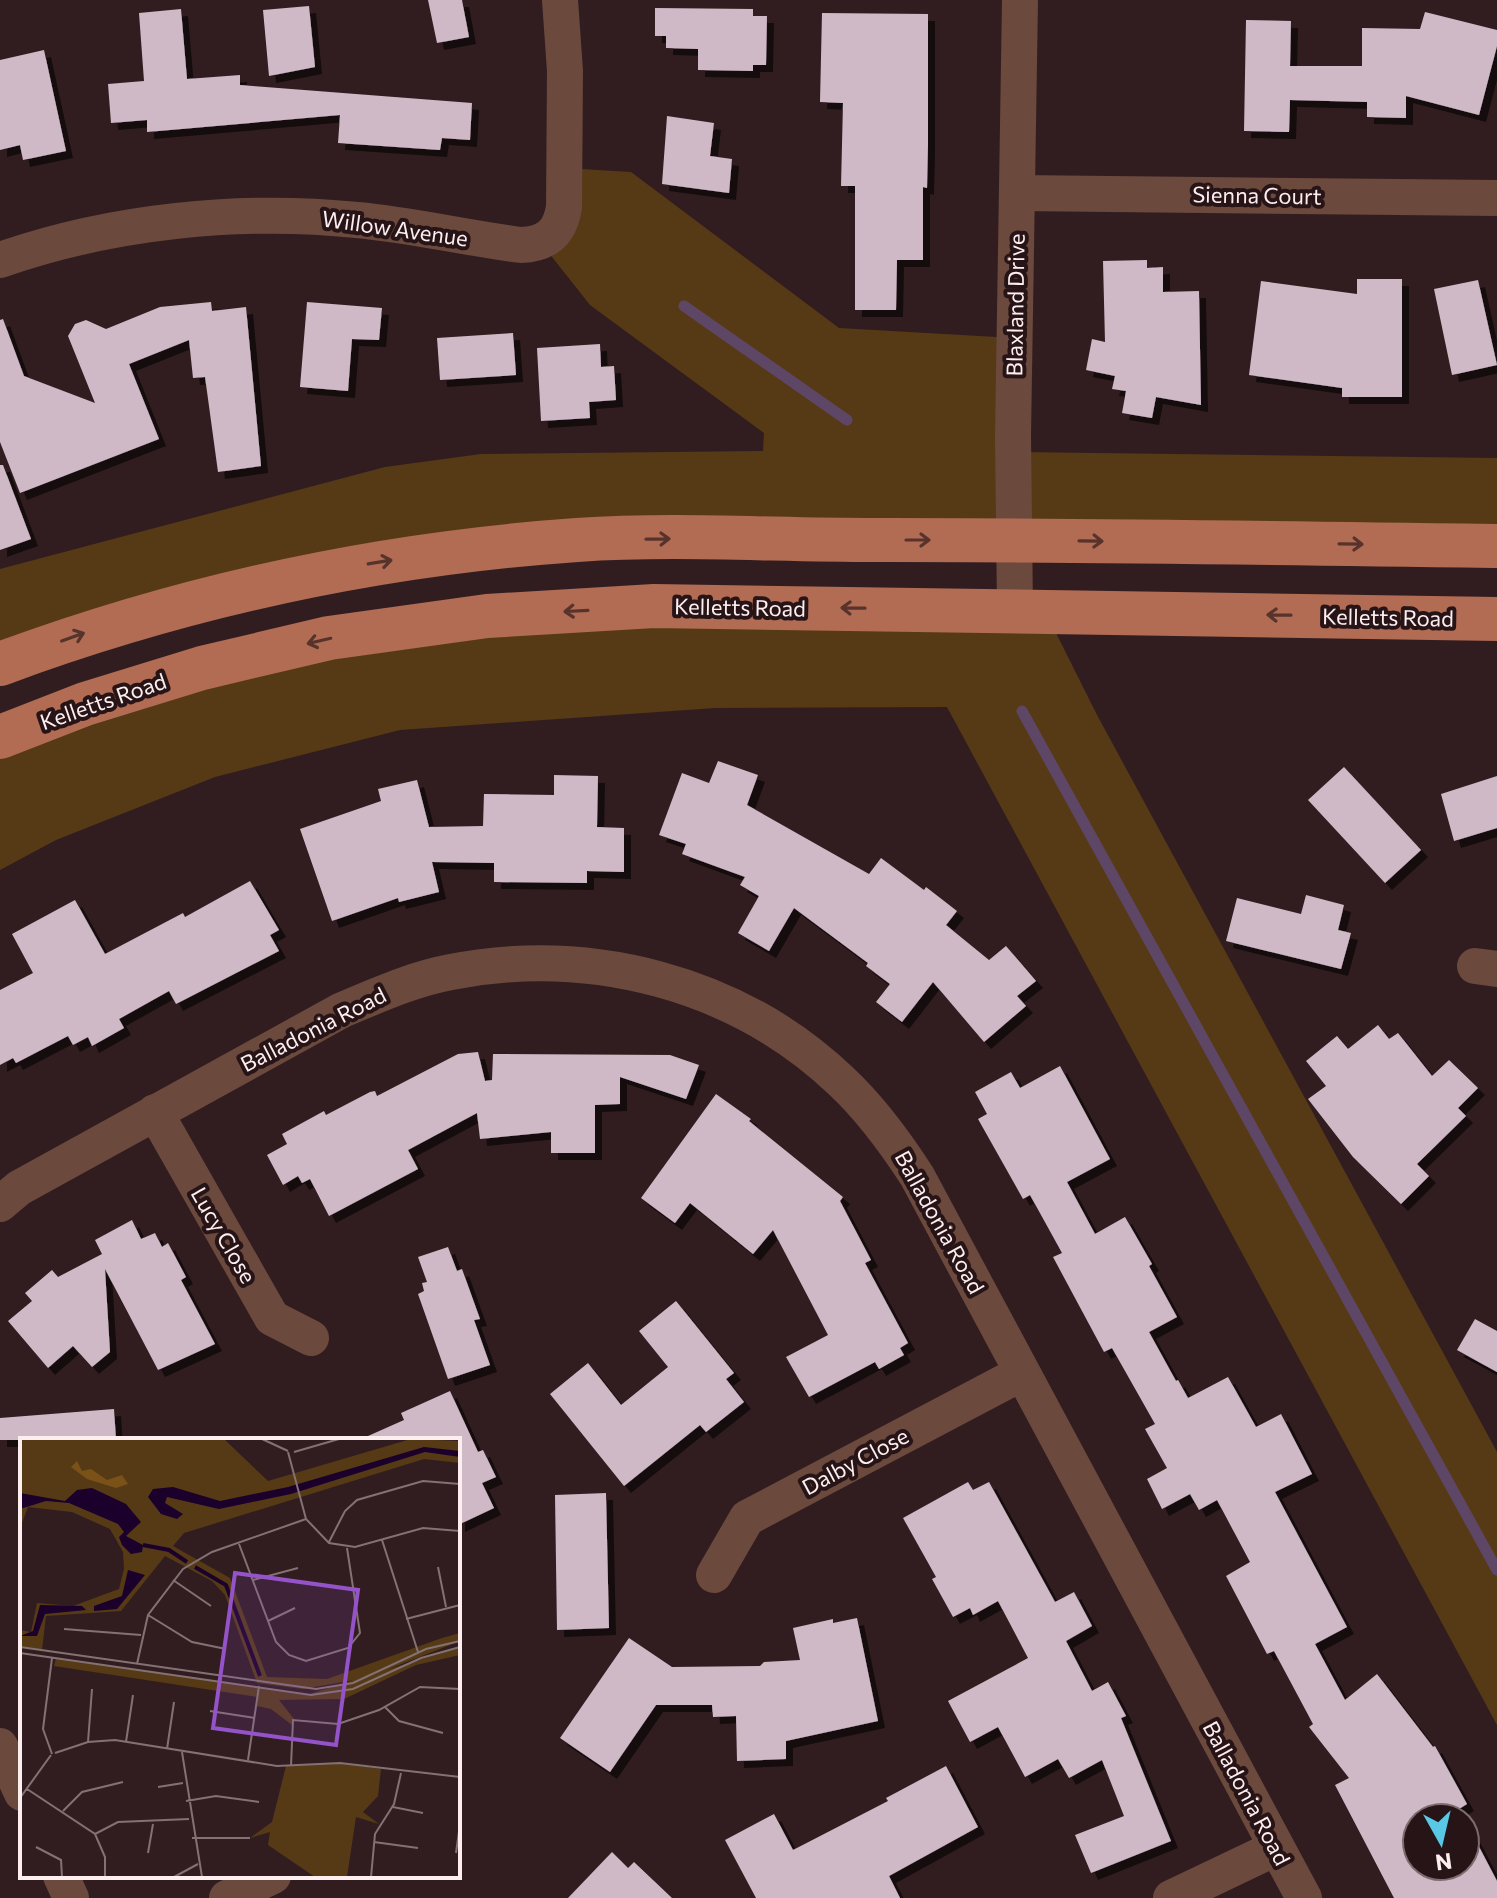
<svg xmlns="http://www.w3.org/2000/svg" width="1497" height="1898" viewBox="0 0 1497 1898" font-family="Commissioner,sans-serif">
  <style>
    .green { fill: #563a16 }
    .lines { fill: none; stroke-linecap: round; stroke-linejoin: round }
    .stream { stroke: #5e4766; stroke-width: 11 }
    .building { fill: #cfb9c7; filter: url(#shadow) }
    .minor { stroke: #6b493d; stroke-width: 36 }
    .major { stroke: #b16c53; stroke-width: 44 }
    .oneway { stroke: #57332c }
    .labels { text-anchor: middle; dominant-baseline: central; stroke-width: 8; stroke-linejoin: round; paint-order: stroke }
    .street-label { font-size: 22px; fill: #fdeef0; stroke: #271417 }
    .inset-river { fill: none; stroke: #1a002b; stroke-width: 4 }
    .inset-road { fill: none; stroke: #837173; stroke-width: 2 }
    .view { fill: #9553c9; fill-opacity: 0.15; stroke: #9553c9; stroke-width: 4 }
    .inset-edge { fill: none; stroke: #fdeef0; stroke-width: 4 }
  </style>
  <defs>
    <filter id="shadow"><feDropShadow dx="7" dy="7" stdDeviation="0" flood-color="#0009"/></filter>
  </defs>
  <rect width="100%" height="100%" fill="#311d20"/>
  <g class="green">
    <polygon points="564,168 631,172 839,328 1014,338 1013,452 1497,458 1497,546 580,540 0,664 0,569 385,467 481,454 763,451 764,433 590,305 541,243"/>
    <polygon points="1045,611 1097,715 1497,1452 1497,1725 947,707 715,708 400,730 215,777 56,840 0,870 0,737 329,638"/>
  </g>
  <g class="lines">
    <g class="stream">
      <polyline points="684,306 847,420"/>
      <polyline points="1022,711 1497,1570"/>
    </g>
  </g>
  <g class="building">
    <polygon points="428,0 462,0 469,37 437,43"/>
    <polygon points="309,6 315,67 269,76 263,10"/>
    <polygon points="655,8 753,9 753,16 767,16 766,65 753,65 753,71 698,70 698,49 666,48 666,36 655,36"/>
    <polygon points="181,9 187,79 240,75 240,85 472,103 470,140 442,138 440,150 338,143 340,115 147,132 147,120 111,123 108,84 144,81 139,13"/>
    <polygon points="1425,12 1497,30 1497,46 1479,115 1406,96 1406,118 1367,117 1367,102 1290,100 1289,132 1244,131 1246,20 1291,21 1290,66 1362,66 1362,28 1420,29"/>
    <polygon points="822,13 928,14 928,144 927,188 923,187 923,260 897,260 896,310 855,310 855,186 841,186 843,103 820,102"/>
    <polygon points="44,50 66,151 23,160 20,145 0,150 0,60"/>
    <polygon points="667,116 714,123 710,156 732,159 729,193 662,184"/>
    <polygon points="1147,260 1147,268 1163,267 1163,292 1199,291 1201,405 1156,397 1152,418 1122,413 1126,391 1112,389 1115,376 1086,370 1092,339 1105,342 1103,261"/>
    <polygon points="1357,279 1402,279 1402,397 1342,397 1342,388 1249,375 1261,281 1357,294"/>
    <polygon points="1478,280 1497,365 1452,375 1434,289"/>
    <polygon points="211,302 212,311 246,307 261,466 218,472 205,377 193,378 189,340 129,364 159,439 20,493 0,442 0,320 3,319 24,376 95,403 68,336 75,324 86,320 106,329 160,307"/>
    <polygon points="307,302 382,308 379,340 352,339 348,391 300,387"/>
    <polygon points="513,333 516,375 440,380 437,338"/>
    <polygon points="600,344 601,367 614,366 616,400 589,402 590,418 541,421 537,348"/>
    <polygon points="0,465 3,465 31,539 0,550"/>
    <polygon points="718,761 758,775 747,805 869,874 881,858 924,890 926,887 957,911 946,925 989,960 1006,946 1036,981 1017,996 1026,1006 984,1042 933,982 902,1022 876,1002 890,984 866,966 868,963 794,908 769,951 738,933 759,896 740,885 745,877 682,854 686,844 659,835 682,773 709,783"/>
    <polygon points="1344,767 1421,850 1385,883 1308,800"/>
    <polygon points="554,775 598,776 597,827 624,828 624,872 587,871 587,883 494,882 494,863 432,862 439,892 399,902 398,898 332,921 300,829 381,801 378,789 417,780 429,827 483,826 484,794 554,795"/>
    <polygon points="1497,776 1497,828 1454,841 1441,794"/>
    <polygon points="250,881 279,930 270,935 279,951 176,1004 169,991 119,1019 124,1028 92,1046 88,1037 73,1045 68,1036 16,1063 13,1058 0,1065 0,990 33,973 12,934 75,900 105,954 183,913 185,917"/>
    <polygon points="1306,895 1344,905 1338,930 1351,933 1341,969 1226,941 1237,898 1301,914"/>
    <polygon points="1378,1025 1389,1039 1398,1033 1432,1076 1449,1060 1478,1088 1458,1108 1466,1116 1417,1164 1429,1176 1401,1204 1353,1157 1308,1099 1326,1086 1306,1061 1337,1036 1348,1049"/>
    <polygon points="478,1052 485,1081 492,1080 493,1054 670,1055 699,1065 686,1099 620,1077 620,1104 595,1105 595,1153 551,1153 551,1132 480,1139 477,1113 408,1150 418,1169 329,1216 310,1179 302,1183 298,1176 283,1185 267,1155 287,1144 282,1134 324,1111 326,1115 370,1092 375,1091 377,1096 458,1054"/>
    <polygon points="1060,1066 1110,1159 1067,1182 1095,1234 1125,1217 1152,1264 1149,1266 1177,1317 1149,1332 1176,1381 1178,1380 1188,1398 1228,1377 1256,1427 1281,1414 1312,1474 1275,1492 1347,1627 1315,1644 1345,1700 1377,1674 1433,1747 1435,1746 1467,1804 1459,1809 1464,1818 1417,1818 1417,1866 1465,1866 1465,1820 1497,1881 1497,1898 1394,1898 1335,1785 1349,1778 1309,1727 1313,1724 1274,1651 1267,1654 1226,1576 1250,1562 1217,1500 1199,1510 1190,1494 1162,1509 1147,1479 1167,1468 1145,1429 1155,1424 1112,1348 1104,1352 1053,1257 1062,1253 1030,1195 1023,1199 978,1119 987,1114 975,1092 1011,1072 1020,1088"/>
    <polygon points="716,1094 751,1119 749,1121 843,1197 840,1201 871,1260 865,1263 908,1343 900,1348 904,1355 879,1369 875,1362 809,1397 786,1357 828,1335 773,1230 753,1254 690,1203 675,1223 641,1198"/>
    <polygon points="132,1220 141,1239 155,1233 162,1247 168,1243 186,1277 181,1280 215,1344 158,1370 105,1269 110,1352 92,1367 73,1346 48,1368 8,1321 32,1301 25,1293 52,1270 58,1277 102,1254 95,1240"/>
    <polygon points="448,1247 457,1271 462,1269 480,1319 474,1320 490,1365 448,1379 418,1294 424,1291 422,1283 427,1282 418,1257"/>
    <polygon points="676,1301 734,1373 726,1379 744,1402 706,1432 700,1425 624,1486 550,1394 588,1363 621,1405 668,1367 639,1331"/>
    <polygon points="1475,1319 1497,1331 1497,1372 1457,1350"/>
    <polygon points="450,1391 478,1452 483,1450 496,1477 482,1483 494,1508 458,1525 458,1440 359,1440 404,1420 401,1413"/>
    <polygon points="114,1409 116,1440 0,1440 0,1418"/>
    <polygon points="968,1482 973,1490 989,1482 1055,1602 1074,1592 1092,1626 1066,1641 1092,1691 1108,1682 1126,1716 1121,1718 1171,1841 1091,1873 1075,1835 1124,1816 1102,1760 1069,1778 1058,1759 1025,1777 998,1727 970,1742 948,1701 1028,1658 998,1601 973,1615 970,1608 953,1617 932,1579 936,1577 903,1518"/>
    <polygon points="606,1493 609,1628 557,1630 555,1495"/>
    <polygon points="857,1618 878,1721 786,1741 786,1759 737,1761 736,1716 713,1717 712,1705 656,1705 610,1772 560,1738 629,1638 672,1667 760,1666 764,1662 800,1660 793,1628 833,1619 833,1623"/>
    <polygon points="946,1766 978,1827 889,1876 900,1898 756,1898 725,1840 774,1814 793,1850 888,1801 886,1798"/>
    <polygon points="612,1852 628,1868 634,1862 672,1898 568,1898"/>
  </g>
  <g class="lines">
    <g class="minor">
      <polyline points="1018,193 1497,198"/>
      <path d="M0 260C112 221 240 208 357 220 412 225 466 238 521 245 547 244 560 233 564 207L565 71 560 0"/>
      <polyline points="1015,610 1013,436 1020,0"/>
      <polyline points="1475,966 1497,969"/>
      <polyline points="155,1112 272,1318 311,1338"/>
      <path d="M0 1204 19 1188 342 1010C378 995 413 979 451 972 590 945 737 982 841 1081 871 1109 895 1142 917 1176L1304 1898"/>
      <polyline points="714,1575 747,1518 1022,1373"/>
      <polyline points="0,1746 22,1793"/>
      <polyline points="61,1876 71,1898"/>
      <polyline points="227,1898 273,1876"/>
      <polyline points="1171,1898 1276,1848"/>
    </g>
    <g class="major">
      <path d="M0 664C189 594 377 554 577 540 681 533 785 541 889 540 1092 540 1294 543 1497 546"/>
      <polyline points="0,737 85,704 202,668 329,638 487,616 654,606 1497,619"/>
    </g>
  </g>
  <defs><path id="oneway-shaft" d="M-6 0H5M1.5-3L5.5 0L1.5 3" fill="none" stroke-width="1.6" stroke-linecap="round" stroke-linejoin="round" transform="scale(2)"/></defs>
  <g class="oneway">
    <use href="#oneway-shaft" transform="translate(658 539) rotate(-1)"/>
    <use href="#oneway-shaft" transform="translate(918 540)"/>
    <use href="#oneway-shaft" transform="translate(1091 541) rotate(1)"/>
    <use href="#oneway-shaft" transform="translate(1351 544) rotate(1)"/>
    <use href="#oneway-shaft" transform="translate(380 562) rotate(-9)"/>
    <use href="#oneway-shaft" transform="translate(853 608) rotate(-179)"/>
    <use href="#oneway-shaft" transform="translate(576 611) rotate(177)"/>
    <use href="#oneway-shaft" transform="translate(1279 615) rotate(-179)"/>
    <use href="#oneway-shaft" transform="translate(73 637) rotate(-20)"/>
    <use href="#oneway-shaft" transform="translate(319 641) rotate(167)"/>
  </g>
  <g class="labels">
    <g class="street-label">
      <text transform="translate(1257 195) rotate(1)">Sienna Court</text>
      <text transform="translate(395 228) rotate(8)">Willow Avenue</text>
      <text transform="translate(1015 305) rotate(-89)">Blaxland Drive</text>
      <text transform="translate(740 607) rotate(1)">Kelletts Road</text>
      <text transform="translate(1388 617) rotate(1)">Kelletts Road</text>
      <text transform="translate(103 701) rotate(-19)">Kelletts Road</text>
      <text transform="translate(313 1029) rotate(-27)">Balladonia Road</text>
      <text transform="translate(940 1222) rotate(61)">Balladonia Road</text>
      <text transform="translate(224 1235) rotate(60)">Lucy Close</text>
      <text transform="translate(855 1461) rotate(-28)">Dalby Close</text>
      <text transform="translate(1247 1793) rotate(62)">Balladonia Road</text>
    </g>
  </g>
  <g transform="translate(20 1438)">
    <rect width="440" height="440" fill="#311d20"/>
    <path d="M0 1H204L248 43 391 1 440 3V25L404 21 164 95 153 108 210 140 247 239 307 241 422 200 440 195V203L346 240 283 251 237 245 205 157 192 143 145 118 101 173 26 178 22 212 0 209V192L11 194 17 165 53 168 99 151 104 131 103 114 90 91 52 74 8 69 0 90ZM440 209V217L396 227 324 261 259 262 274 281 272 287 251 271 237 268 238 259 34 228 36 220 286 257ZM320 325 361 331 358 358 343 374 359 386 336 379 327 439H295L248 407 250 394 230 400 252 384 266 328Z" fill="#563a16"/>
    <path d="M57 23 62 33 71 31 87 42 102 37 108 46 96 50 67 41 51 29Z" fill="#7a5218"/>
    <path d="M404 9 440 13V19L405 14 271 56 199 71 147 59 145 65 163 76 157 81 141 76 128 59 133 51 153 49 200 63 268 49ZM72 50 106 66 121 84 106 98 123 107 122 114 111 116 102 107 99 99 104 94 98 86 49 65 26 63 0 71V55L45 63 57 52ZM108 132 125 137 97 171 74 173V168L102 158ZM20 167 62 168 66 172 25 176 17 198H0L13 193Z" fill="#1a002b"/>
    <path class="inset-river" d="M123 107 149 112 167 124M175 129 206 147 240 238"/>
    <path class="inset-road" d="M242 1 268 13M268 14 286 81 309 105 335 109 403 90 440 93M274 14 319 1M362 102 398 214M309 104 325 73 337 62 403 43 440 46M219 106 256 204 269 217 286 223 328 210 340 195 327 110M418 129 426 169M153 142 191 168M233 142 278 130M128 177 172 204 206 211M386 181 440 167M248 183 275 170M44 191 121 197M0 209 296 251 333 245 406 211 440 203M0 215 291 257 333 251 401 220 440 209M32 220 23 291 32 316M117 226 128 177 163 131 192 114 286 81M365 269 379 283 423 295M190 273 235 280M68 304 72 251M106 304 113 257M147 311 154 264M162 314 182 439M35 315 68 304 95 302 257 328 320 325 440 339M228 322 239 248M271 328 273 282 318 286 359 272 400 249 440 251M138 349 163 345M7 351 75 396 85 419V439M0 360 31 317M166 363 196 358 239 364M373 369 403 375M43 373 62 354 103 344M75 396 98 384 169 381M172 400H230M354 404 398 410M16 409 41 422 42 439M128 415 133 386M436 415 440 386M154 439 178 426M351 439 355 396 374 366 381 335"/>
    <path class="view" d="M215 135 338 152 316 307 193 290Z"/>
    <rect width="440" height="440" class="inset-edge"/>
  </g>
  <g transform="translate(1441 1842) rotate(172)"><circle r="38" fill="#271417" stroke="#7d6b6e" stroke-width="2"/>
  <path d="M0-6L14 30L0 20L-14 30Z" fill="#59c8e5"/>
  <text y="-12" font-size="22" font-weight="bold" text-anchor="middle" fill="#fdeef0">N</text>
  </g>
</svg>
